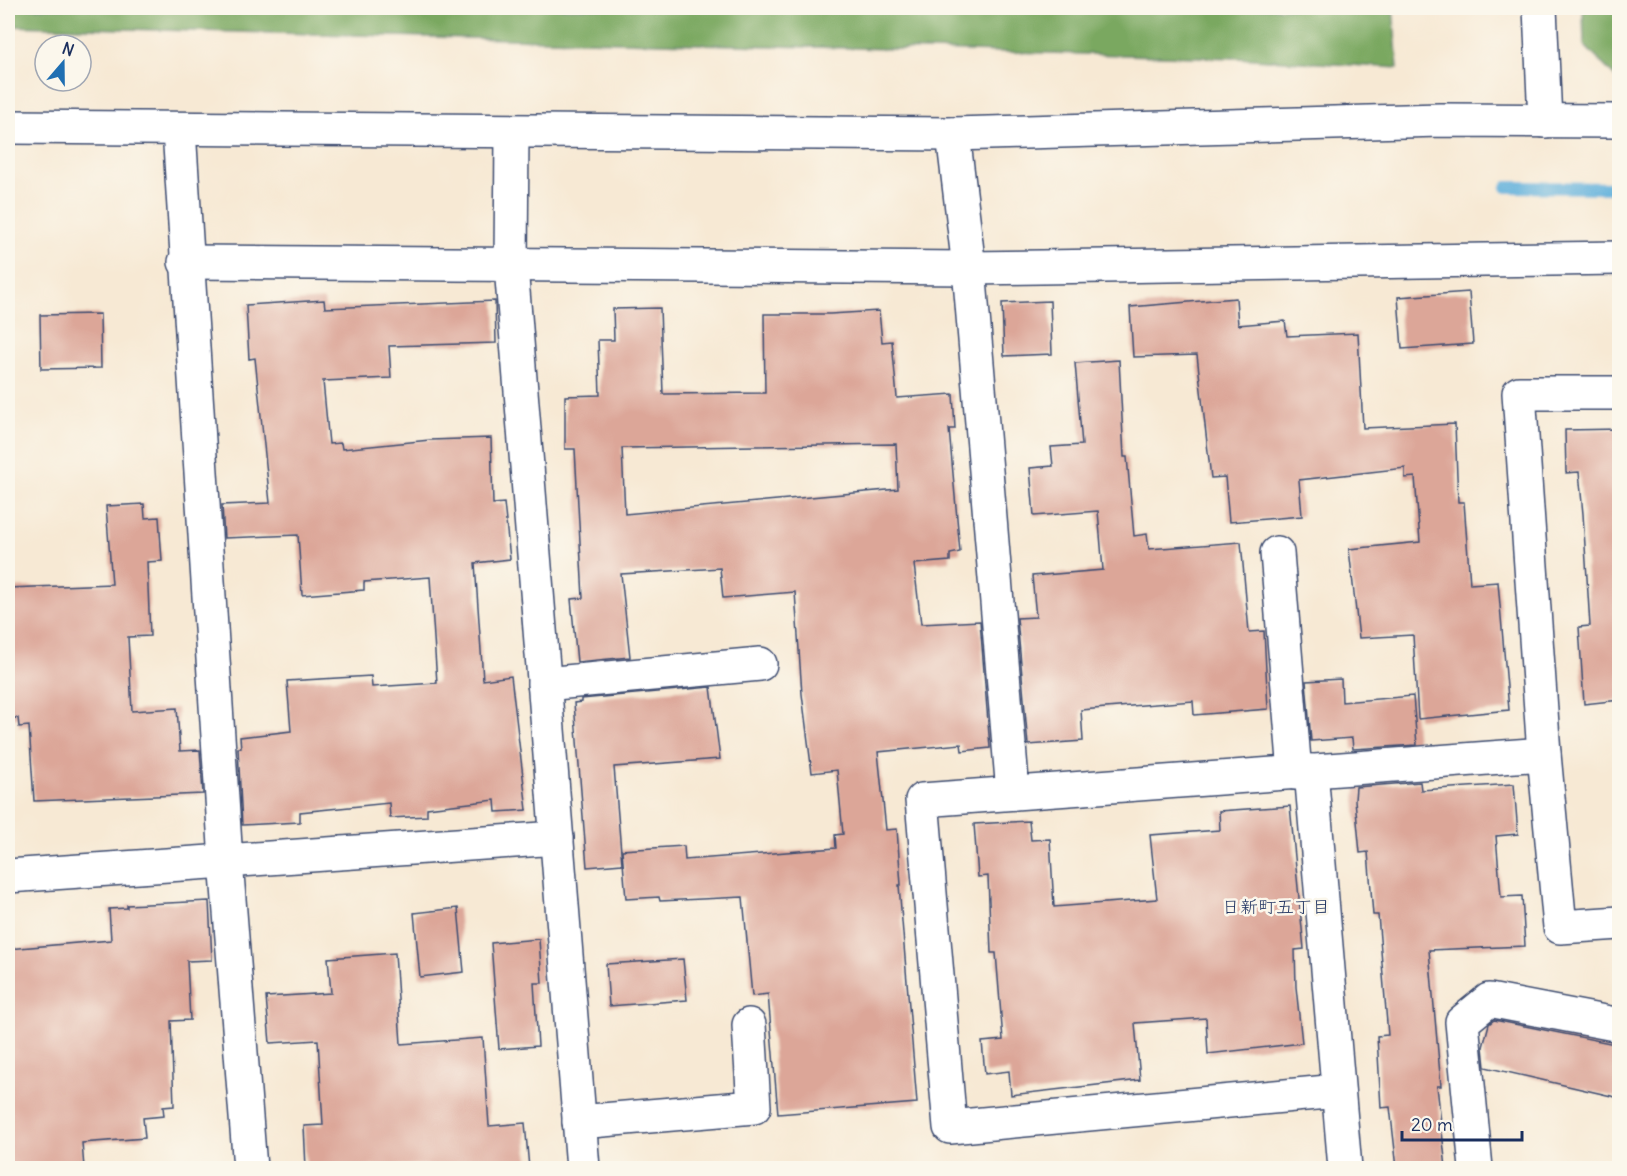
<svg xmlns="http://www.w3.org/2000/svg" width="1627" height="1176" viewBox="0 0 1627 1176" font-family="Delius,'Klee One',sans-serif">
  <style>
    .forest { fill: #7aa861; stroke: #4a6c60; stroke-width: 1.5 }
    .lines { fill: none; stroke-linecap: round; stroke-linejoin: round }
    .stream { stroke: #60b0db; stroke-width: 12 }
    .building { fill: #dca698; fill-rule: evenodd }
    .minor-casing { stroke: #3c4b70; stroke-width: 36 }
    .minor { stroke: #fff; stroke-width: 33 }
    .labels { text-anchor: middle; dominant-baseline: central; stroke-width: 5; stroke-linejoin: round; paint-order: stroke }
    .neighbourhood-label { font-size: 18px; fill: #1b2f5e; stroke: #fbf7ec }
  </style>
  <rect width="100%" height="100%" fill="#fbf7ec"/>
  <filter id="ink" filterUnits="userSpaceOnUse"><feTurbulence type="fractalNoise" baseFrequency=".0167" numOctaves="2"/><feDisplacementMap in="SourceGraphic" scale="12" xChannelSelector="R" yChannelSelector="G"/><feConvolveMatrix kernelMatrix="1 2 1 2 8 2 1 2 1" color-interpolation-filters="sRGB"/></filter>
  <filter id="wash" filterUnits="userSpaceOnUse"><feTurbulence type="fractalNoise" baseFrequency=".008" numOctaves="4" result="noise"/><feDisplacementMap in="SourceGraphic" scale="24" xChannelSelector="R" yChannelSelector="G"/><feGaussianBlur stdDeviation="1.35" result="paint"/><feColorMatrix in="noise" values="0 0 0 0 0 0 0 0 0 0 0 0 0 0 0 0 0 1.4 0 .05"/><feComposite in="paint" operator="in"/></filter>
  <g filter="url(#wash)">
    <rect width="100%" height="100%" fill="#f7e9d4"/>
    <g class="forest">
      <polygon points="8,8 1393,8 1398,68 1237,58 8,26"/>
      <polygon points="1583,8 1619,8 1619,81 1584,45"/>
    </g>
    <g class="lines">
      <polyline class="stream" points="1507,187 1620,188"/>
    </g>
    <g id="blocks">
      <g class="building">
        <polygon points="1469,292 1473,344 1402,349 1398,297"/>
        <polygon points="1236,298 1238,325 1285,321 1287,336 1358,333 1363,428 1455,424 1458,502 1464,502 1470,584 1498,582 1509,710 1418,719 1413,635 1359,638 1349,549 1420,542 1415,477 1405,478 1405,468 1299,480 1302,516 1229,522 1225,477 1211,478 1197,355 1133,357 1130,307"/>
        <polygon points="324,300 325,308 495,301 496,343 389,346 391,378 323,381 329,444 341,443 342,449 430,440 491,438 493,504 504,503 510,559 475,563 483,680 511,676 527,810 496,812 495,800 427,808 427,816 390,818 389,803 300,812 300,822 242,825 238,748 241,748 240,737 291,731 287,681 371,676 372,687 437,683 430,577 364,582 364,590 302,595 298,535 224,538 222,505 270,503 255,358 249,359 246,305"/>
        <polygon points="1050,301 1052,354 1004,356 1002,303"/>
        <path d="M660 308 663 394 765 393 764 314H830L879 311 882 342 892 341 897 398 953 394 955 429H949L960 552 950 554V561L914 564 921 624 980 621 990 748 962 751 961 744 878 752 886 830 897 829 901 885H899L917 1103 778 1114 768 994 752 996 743 897 660 901 659 897 626 899 622 850 684 846 685 860 836 848 835 835 843 834 837 770 812 773 802 694 795 592 723 598 720 568 621 574 630 657 577 662 571 599 583 598 575 449H565V396L600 395 598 340H614L613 309ZM896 444 898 489 625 514 622 448Z"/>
        <polygon points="100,314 101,368 41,369 40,315"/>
        <polygon points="1119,360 1124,457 1127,457 1134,536 1147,534 1149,549 1241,542 1249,632 1264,631 1268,709 1194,715 1193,701 1081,710 1083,741 1028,745 1017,618 1036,617 1032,576 1103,570 1098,511 1034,516 1030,468 1053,466 1051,447 1082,445 1075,363"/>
        <polygon points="1620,429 1620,700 1584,704 1579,627 1590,626 1583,514 1579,472 1566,473 1565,430"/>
        <polygon points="144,504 145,518 159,517 162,561 147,562 150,636 128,637 132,711 177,708 180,751 200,750 203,794 34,801 29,726 19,727 18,718 8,719 8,588 112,584 106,506"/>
        <polygon points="1341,679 1342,702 1413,696 1417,745 1353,749 1352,738 1311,741 1306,681"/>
        <polygon points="711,687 720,759 614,767 622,864 587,867 574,703 581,702 581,699"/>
        <polygon points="1420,782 1421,790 1514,784 1518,834 1496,836 1501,897 1522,896 1525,946 1429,950 1441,1086 1437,1086 1446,1168 1397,1168 1390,1107 1381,1108 1377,1036 1388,1035 1378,915 1373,915 1368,852 1360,853 1355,800 1356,787"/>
        <polygon points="1290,806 1304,949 1295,950 1296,987 1302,1043 1208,1054 1206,1018 1135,1023 1140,1080 1011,1095 1009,1071 985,1074 982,1042 1003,1040 996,953 991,953 988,876 978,877 974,824 1029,821 1031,840 1050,839 1054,907 1157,899 1150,835 1220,830 1219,811"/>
        <polygon points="209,901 212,960 187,961 190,1020 171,1021 174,1106 163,1107 164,1116 143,1118 145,1138 82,1143 84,1168 8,1168 8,949 111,940 109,909 127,908 127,905"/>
        <polygon points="458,908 464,972 420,977 414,913"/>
        <polygon points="539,939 542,983 534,983 538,1046 499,1049 491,943"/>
        <polygon points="395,953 401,1044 483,1038 489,1126 525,1123 529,1168 427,1168 427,1165 306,1168 304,1126 323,1125 318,1040 270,1043 266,997 331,993 328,958"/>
        <polygon points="683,959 687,1000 609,1006 606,964"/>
        <polygon points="1494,1020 1620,1045 1620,1098 1485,1067 1483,1047 1489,1024"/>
      </g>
    </g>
  </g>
  <g filter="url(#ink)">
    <use href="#blocks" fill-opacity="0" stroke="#3c4b70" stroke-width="1.5"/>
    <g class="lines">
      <defs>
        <g id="minor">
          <polyline points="1540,8 1545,121"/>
          <polyline points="8,127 953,134 1440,120 1620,121"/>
          <polyline points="179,130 226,861 250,1168"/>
          <polyline points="512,132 511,266 583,1168"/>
          <polyline points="953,134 969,268 1013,793"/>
          <polyline points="185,262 969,268 1620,258"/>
          <polyline points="1620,393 1519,393 1544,754 1560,927 1620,923"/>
          <polyline points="1277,553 1295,773"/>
          <polyline points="544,684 760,664"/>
          <polyline points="1311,771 1345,1168"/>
          <polyline points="8,876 557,838"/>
          <polyline points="1338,1091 950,1127 922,800 1544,754"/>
          <polyline points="579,1122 754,1107 749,1025"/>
          <polyline points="1476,1168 1462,1022 1489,1000 1620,1025"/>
        </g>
      </defs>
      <use href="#minor" class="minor-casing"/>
      <use href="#minor" class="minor"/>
    </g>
  </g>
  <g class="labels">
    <g class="neighbourhood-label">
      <text x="1276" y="906">日新町五丁目</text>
    </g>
  </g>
  <rect width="1627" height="1176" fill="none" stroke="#fbf7ec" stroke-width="30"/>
  <g transform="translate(63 63) rotate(20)"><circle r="28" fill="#fbf7ec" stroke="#a1a7b3" stroke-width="1.5"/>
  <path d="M0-4.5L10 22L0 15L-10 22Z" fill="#1f6fb2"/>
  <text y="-9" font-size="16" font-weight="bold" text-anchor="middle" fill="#1b2f5e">N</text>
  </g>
  <path d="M1402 1131v9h120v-9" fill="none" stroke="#1b2f5e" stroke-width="3"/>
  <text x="1411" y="1131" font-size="18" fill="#1b2f5e" stroke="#fbf7ec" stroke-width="4.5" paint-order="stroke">20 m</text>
</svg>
